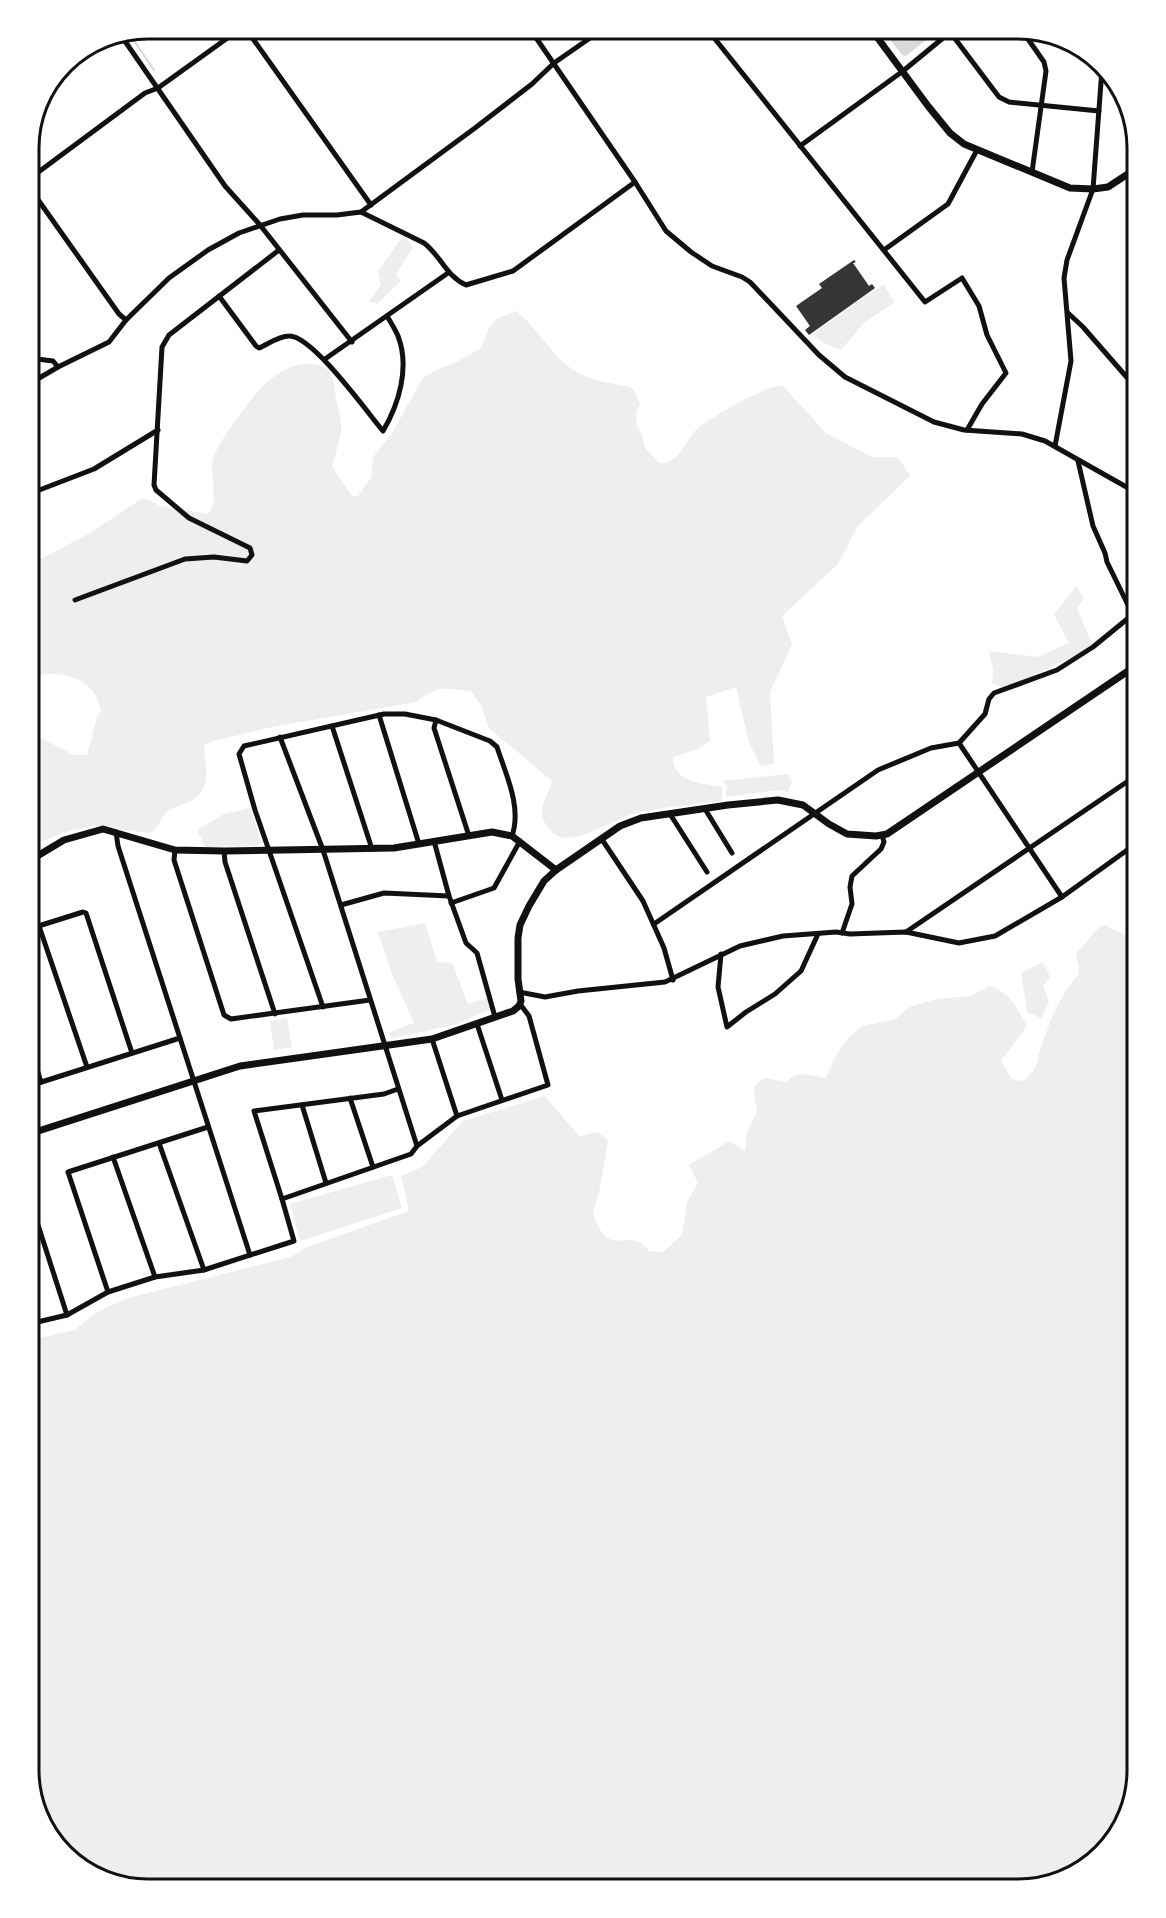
<svg xmlns="http://www.w3.org/2000/svg" width="1166" height="1918" viewBox="0 0 1166 1918" font-family="'Noto Sans',sans-serif">
  <style>
    .green { fill: #eee }
    .water { fill: #d9d9d9 }
    .lines { fill: none; stroke-linecap: round; stroke-linejoin: round }
    .stream { stroke: #d9d9d9; stroke-width: 2 }
    .building { fill: #353535 }
    .minor { stroke: #111; stroke-width: 5 }
    .tertiary { stroke: #111; stroke-width: 7 }
    .rim { fill: none; stroke: #111; stroke-width: 3 }
  </style>
  <rect width="100%" height="100%" fill="#fff"/>
  <g class="green">
    <polygon points="404,235 413,248 396,274 401,281 377,304 369,301 381,285 378,271"/>
    <polygon points="883,284 895,302 864,323 841,350 821,342 813,334"/>
    <path d="M516 311C537 327 550 354 572 369 588 381 612 383 631 387L635 392 640 405 637 411 636 424 642 435 645 448 659 463C680 465 685 439 699 427 712 417 769 383 783 386L826 433 872 457H898L910 476 857 527 838 564 782 616 792 645 770 692 774 764 761 766 749 743 736 687 706 697 710 741 698 749 673 757C673 783 702 783 722 787V801C693 805 664 807 636 813 614 818 569 852 551 831 534 813 545 802 552 781L489 728 482 707 471 691C444 689 440 684 416 702L272 727 210 742 204 746C205 764 212 787 194 799 186 804 176 806 168 811 160 817 160 828 150 833L95 826 72 830 29 846V732L74 755H87L97 717 101 711C95 676 59 669 29 677V565L92 532 141 499H147L160 506 208 514C220 501 209 476 213 460 216 447 226 435 233 424 252 397 280 356 319 365 334 368 335 387 336 399 338 409 342 421 341 431 339 443 335 455 332 467L352 496H358L371 478 373 458 376 453 392 433 423 378 434 371 458 361 481 348 488 330 496 319Z"/>
    <polygon points="1076,586 1084,598 1077,608 1093,647 1007,688 992,684 993,669 989,651 1038,657 1069,643 1054,615"/>
    <polygon points="788,774 792,782 788,792 780,790 726,797 727,786 723,781"/>
    <polygon points="251,808 261,843 257,846 205,847 197,830 224,814"/>
    <polygon points="425,923 437,962 452,963 468,1004 489,998 492,1008 457,1024 391,1039 389,1032 414,1023 392,974 378,932"/>
    <path d="M1106 925 1111 929 1137 938V1771L1118 1836 1071 1877 1018 1889H140L82 1870 41 1823 29 1770V1340L75 1330 95 1313 128 1298 291 1257 307 1247 409 1211 401 1176 422 1167 463 1121 545 1096 579 1136 598 1132 608 1141 600 1188 593 1214C596 1221 599 1230 605 1236 618 1249 633 1229 649 1251L663 1252 682 1235 687 1202 698 1183 689 1165 729 1141 745 1151 747 1131 757 1112 754 1093 755 1086 764 1078 787 1082C795 1069 813 1076 826 1078L834 1059 847 1039 862 1026 895 1019 910 1007 936 999 971 996 989 986C1010 991 1017 1009 1027 1026L1001 1061 1012 1079 1019 1081 1026 1079 1035 1069 1040 1050 1053 1014 1066 990 1078 975 1079 967 1076 954 1100 926Z"/>
    <polygon points="1043,962 1050,977 1043,986 1049,1002 1041,1018 1027,1012 1021,973"/>
    <polygon points="287,1018 292,1047 274,1050 270,1021"/>
    <polygon points="392,1175 402,1208 300,1241 290,1204"/>
  </g>
  <polygon class="water" points="882,29 927,29 932,35 906,56 902,55"/>
  <g class="lines">
    <polyline class="stream" points="128,32 154,70"/>
  </g>
  <polygon class="building" points="854,260 856,262 853,263 869,286 872,284 875,288 809,335 805,330 810,326 796,306 822,288 819,284"/>
  <g class="lines">
    <g class="minor">
      <polyline points="246,29 371,205"/>
      <polyline points="530,29 635,182 666,231 691,252 712,266 742,277 750,282 819,355 845,377 934,422 964,430 1022,434 1045,441 1137,493"/>
      <polyline points="726,29 715,39 925,302 962,278 979,306 987,335 1006,373 982,404 967,430"/>
      <polyline points="1021,29 1044,62 1046,71 1032,172"/>
      <polyline points="950,32 999,97 1009,102 1099,111"/>
      <polyline points="120,34 225,186 260,225 352,342"/>
      <polyline points="800,146 903,71 954,29"/>
      <polyline points="29,179 145,93 158,88 240,29"/>
      <polyline points="29,187 119,314 126,320"/>
      <path d="M361 212 424 243C441 256 446 276 466 285L513 271 635 182"/>
      <polyline points="884,250 948,204 977,150"/>
      <path d="M219 296 256 346 259 348C268 344 279 336 289 336 312 335 367 412 383 431 399 404 410 367 398 336 395 329 391 323 387 316"/>
      <polyline points="1068,313 1083,327 1137,389"/>
      <polyline points="29,358 53,361 58,367"/>
      <polyline points="325,359 448,273"/>
      <polyline points="29,384 58,367 109,342 126,320 169,278 208,250 239,233 280,219 303,215 337,215 361,212 475,128 532,84 554,63 603,29"/>
      <polyline points="1055,446 1071,361 1064,278 1067,260 1093,189 1102,69"/>
      <polyline points="1078,461 1093,526 1105,553 1107,562 1128,605 1137,613"/>
      <polyline points="29,494 94,469 158,430"/>
      <polyline points="75,600 185,559 214,557 247,561 252,555 250,548 189,518 156,490 154,485 162,347 169,335 279,250"/>
      <polyline points="379,715 419,844"/>
      <path d="M436 720 490 741 497 747C506 775 522 807 512 836"/>
      <polyline points="332,726 372,849"/>
      <polyline points="959,743 1062,897"/>
      <polyline points="705,809 732,853"/>
      <polyline points="670,814 707,872"/>
      <polyline points="116,832 118,846 250,1255"/>
      <polyline points="601,838 643,901 664,948 673,980"/>
      <polyline points="434,841 449,896 466,943 477,953 495,1017"/>
      <polyline points="175,850 174,860 224,1015 231,1019 370,1000"/>
      <polyline points="224,851 225,862 275,1014"/>
      <polyline points="451,903 494,888 520,841"/>
      <polyline points="341,905 384,893 449,896"/>
      <polyline points="654,924 878,770 931,748 959,743 985,714 989,699 994,693 1057,670 1093,647 1137,611"/>
      <polyline points="39,926 87,1067"/>
      <polyline points="29,929 83,912 86,913 132,1053"/>
      <polyline points="906,932 1137,775"/>
      <polyline points="842,933 852,904 850,887 852,876 881,849 884,842 882,835"/>
      <polyline points="721,954 718,987 727,1027 746,1012 775,994 801,971 818,934"/>
      <polyline points="519,992 545,997 578,991 665,982 740,946 783,936 836,932 850,934 906,932 959,943 995,936 1062,897 1137,843"/>
      <polyline points="323,1007 255,810 239,754 244,746 384,714 405,714 436,720 434,728 469,836"/>
      <polyline points="477,1024 502,1100"/>
      <polyline points="432,1039 457,1116"/>
      <polyline points="29,1044 41,1082"/>
      <polyline points="29,1086 180,1038"/>
      <polyline points="350,1098 373,1167"/>
      <polyline points="302,1105 326,1183"/>
      <polyline points="159,1143 204,1270"/>
      <polyline points="417,1146 457,1116 548,1085 529,1016 520,1004"/>
      <polyline points="113,1157 155,1277"/>
      <polyline points="29,1197 67,1315"/>
      <polyline points="282,1199 254,1111 384,1094 398,1089"/>
      <polyline points="108,1292 68,1172 208,1127"/>
      <polyline points="29,1324 67,1315 108,1292 155,1277 204,1270 294,1241 282,1199 411,1154 417,1146 323,850 280,737"/>
    </g>
    <g class="tertiary">
      <polyline points="871,29 928,106 950,133 964,144 1070,188 1093,189 1108,187 1137,168"/>
      <polyline points="29,861 64,840 103,829 175,850 224,851 394,848 492,832 512,836 556,870"/>
      <polyline points="29,1134 240,1066 432,1039 513,1011 519,1006 521,1001 518,979 518,938 520,925 529,906 544,881 556,870 620,826 641,818 728,805 778,800 803,805 829,824 847,834 876,836 887,834 1137,665"/>
    </g>
  </g>
  <path d="M0 0H1166V1918H0ZM148 39H1018A109 109 0 0 1 1127 148V1770A109 109 0 0 1 1018 1879H148A109 109 0 0 1 39 1770V148A109 109 0 0 1 148 39Z" fill="#fff" fill-rule="evenodd"/>
  <path class="rim" d="M148 39H1018A109 109 0 0 1 1127 148V1770A109 109 0 0 1 1018 1879H148A109 109 0 0 1 39 1770V148A109 109 0 0 1 148 39Z"/>
</svg>
